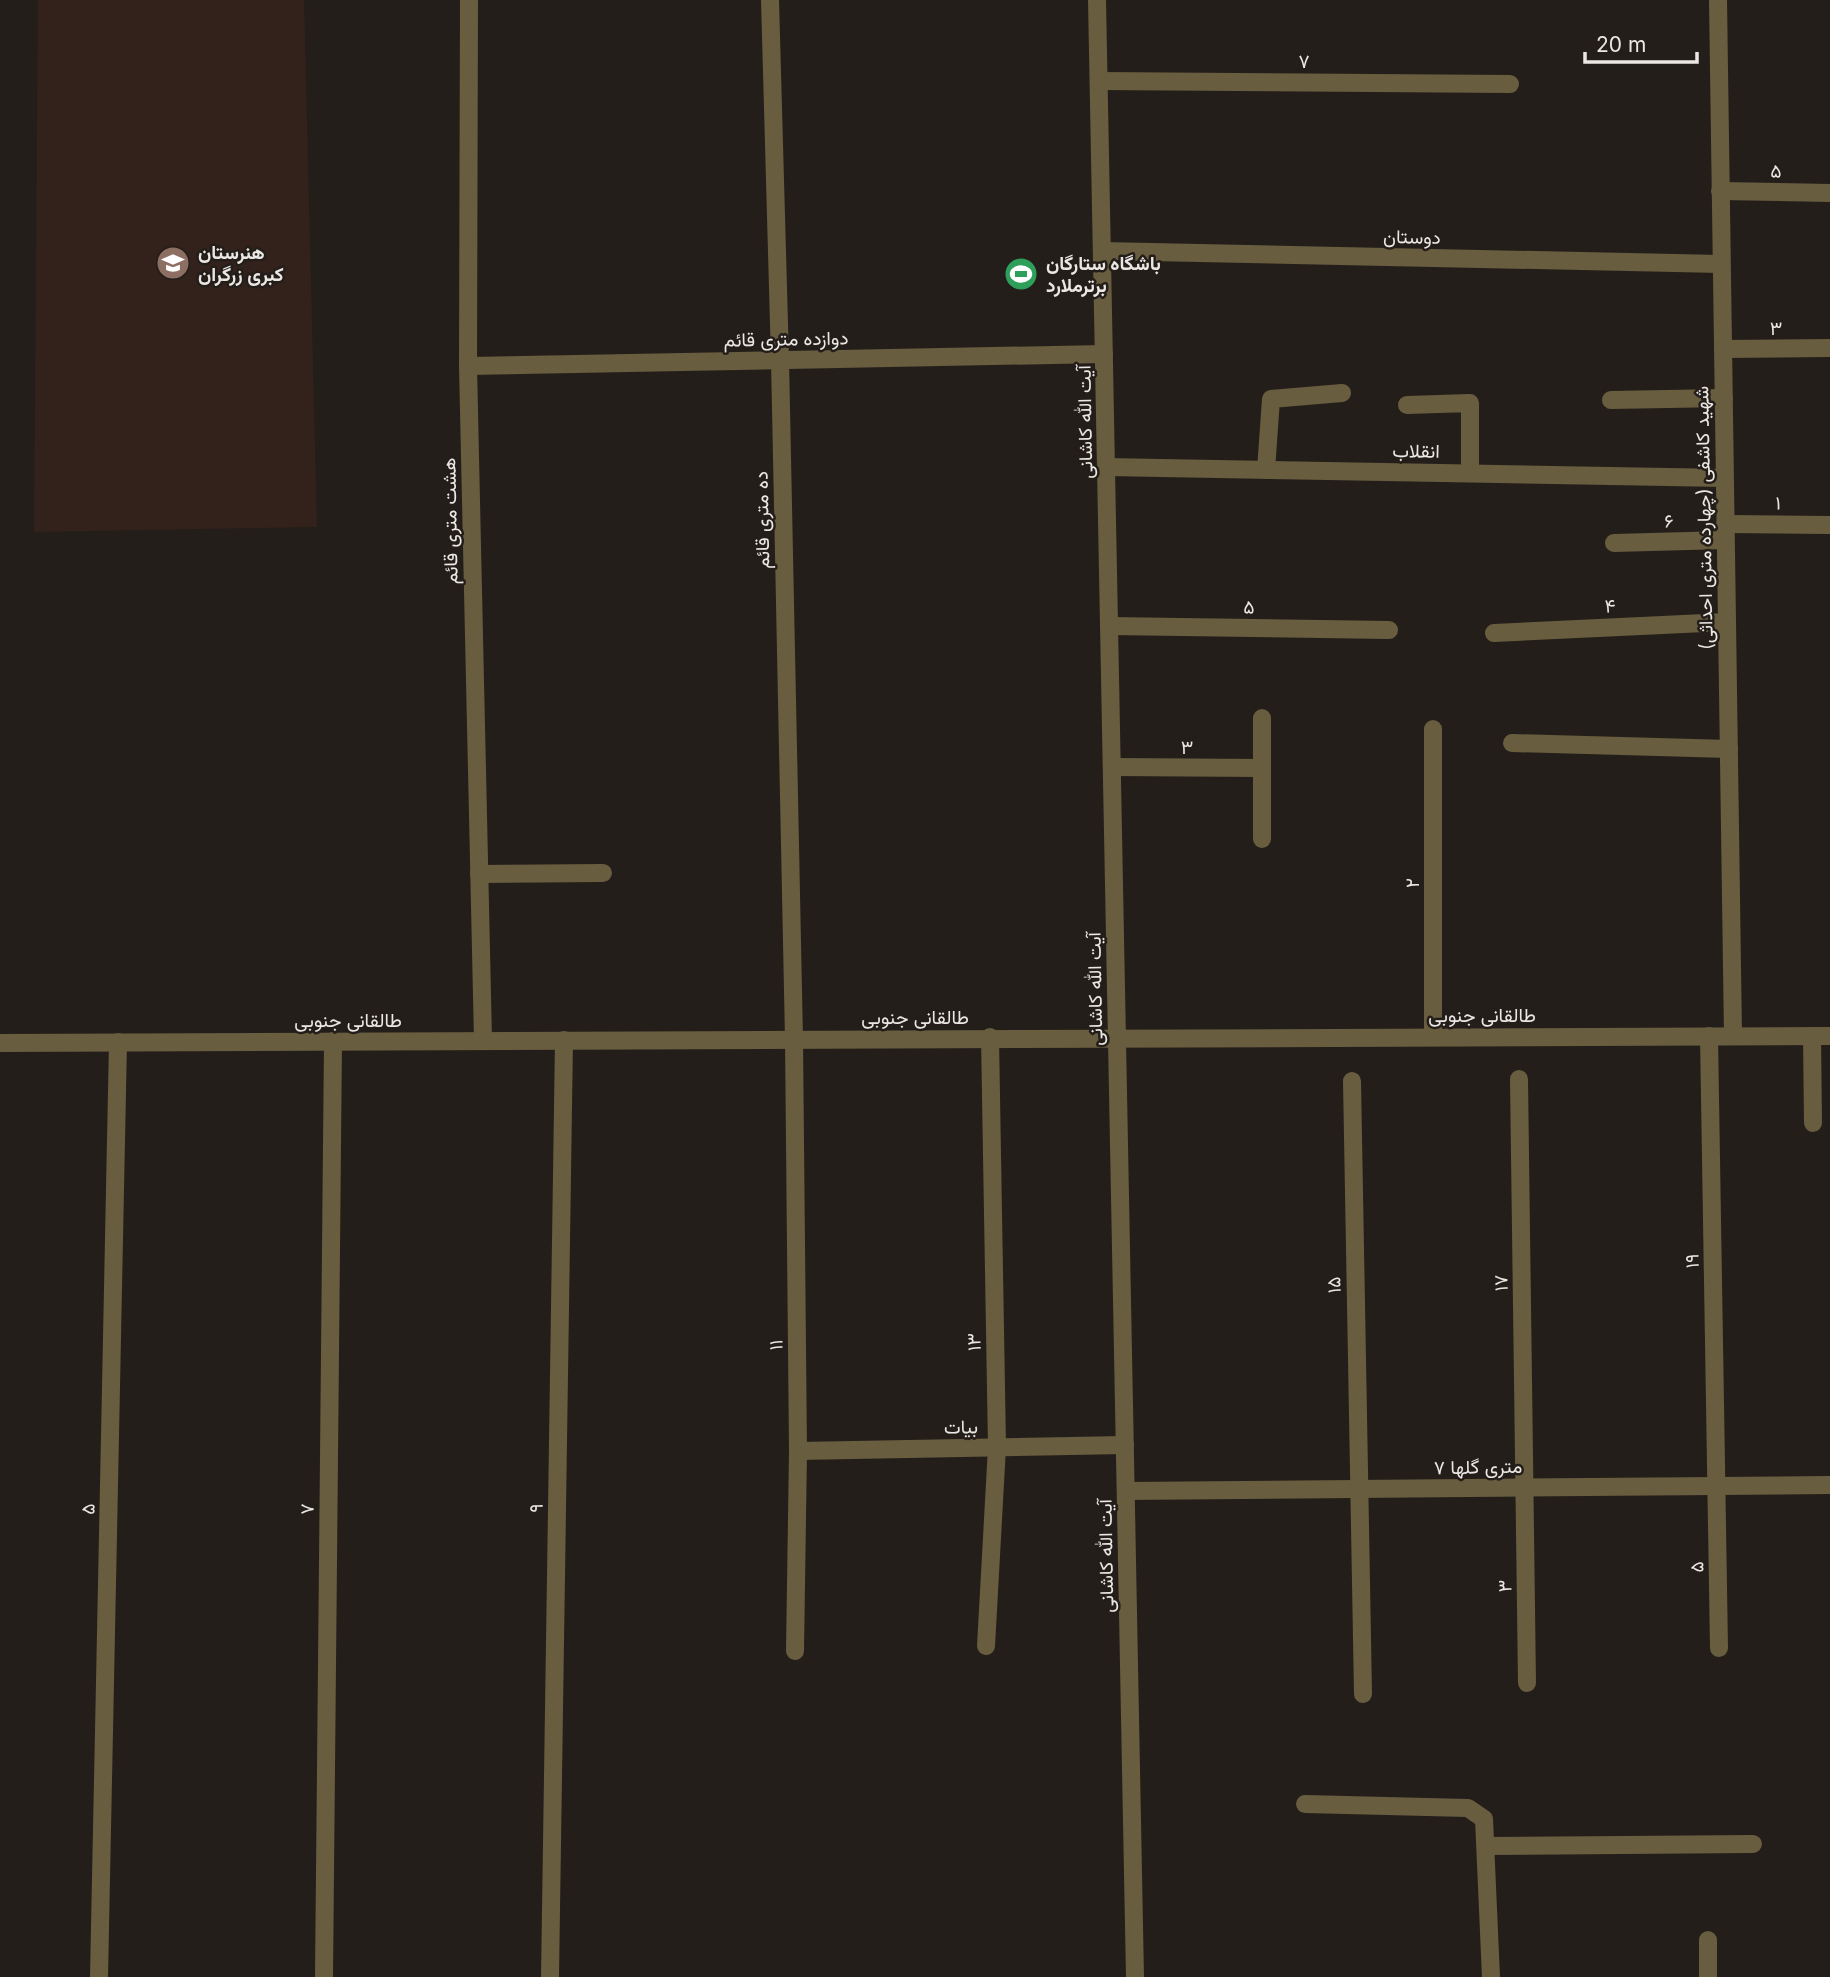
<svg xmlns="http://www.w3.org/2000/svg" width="1830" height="1977" viewBox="0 0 1830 1977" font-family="Inter,Vazirmatn,sans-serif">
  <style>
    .education { fill: #33221b }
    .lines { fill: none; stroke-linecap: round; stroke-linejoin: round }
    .minor { stroke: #685d3f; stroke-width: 18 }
    .labels { text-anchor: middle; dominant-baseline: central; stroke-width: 5; stroke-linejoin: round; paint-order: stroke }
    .street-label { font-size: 19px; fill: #ebe7e4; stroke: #241e1a }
    .poi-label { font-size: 19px; font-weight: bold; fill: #ebe7e4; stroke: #241e1a; text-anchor: start }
  </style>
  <rect width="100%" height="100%" fill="#241e1a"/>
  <polygon class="education" points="38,0 304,0 317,527 34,532"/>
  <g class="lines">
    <g class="minor">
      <polyline points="469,0 468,366 483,1040"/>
      <polyline points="770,0 780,360 794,1039 798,1451 795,1651"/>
      <polyline points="1097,0 1135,1977"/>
      <polyline points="1718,0 1733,1036"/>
      <polyline points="1099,81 1510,84"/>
      <polyline points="1720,191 1830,193"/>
      <polyline points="1102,251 1721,264"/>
      <polyline points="1723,349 1830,348"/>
      <polyline points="468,366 1104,354"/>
      <polyline points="1611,400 1724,398"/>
      <polyline points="1407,405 1470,403 1470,473"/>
      <polyline points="1106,467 1724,478"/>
      <polyline points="1266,470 1271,399 1342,393"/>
      <polyline points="1725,524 1830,525"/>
      <polyline points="1614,543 1725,540"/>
      <polyline points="1109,626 1389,630"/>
      <polyline points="1494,633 1726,622"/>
      <polyline points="1433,729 1433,1036"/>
      <polyline points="1512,743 1729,749"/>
      <polyline points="1112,767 1262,768"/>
      <polyline points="1262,839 1262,718"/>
      <polyline points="479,874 603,873"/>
      <polyline points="1709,1036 1719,1648"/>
      <polyline points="1812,1036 1813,1123"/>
      <polyline points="0,1043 1830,1036"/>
      <polyline points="1519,1079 1527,1683"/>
      <polyline points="1352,1081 1363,1694"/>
      <polyline points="798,1451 1125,1445"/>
      <polyline points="1126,1491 1830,1485"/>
      <polyline points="986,1646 997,1447 990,1037"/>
      <polyline points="1305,1804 1468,1808 1484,1819 1491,1977"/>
      <polyline points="1486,1846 1753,1844"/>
      <polyline points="1708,1940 1708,1977"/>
      <polyline points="99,1977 118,1042"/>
      <polyline points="324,1977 333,1041"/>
      <polyline points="550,1977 564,1040"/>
    </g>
  </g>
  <defs>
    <symbol id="school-disc" viewBox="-11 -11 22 22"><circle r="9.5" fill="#8d6e63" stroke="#241e1a"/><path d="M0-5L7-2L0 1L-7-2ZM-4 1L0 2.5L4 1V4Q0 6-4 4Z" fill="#fff"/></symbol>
    <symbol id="stadium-disc" viewBox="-11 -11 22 22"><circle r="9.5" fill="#2e9e5b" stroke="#241e1a"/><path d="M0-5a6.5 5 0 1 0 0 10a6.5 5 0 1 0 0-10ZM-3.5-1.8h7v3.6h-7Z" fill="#fff"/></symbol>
  </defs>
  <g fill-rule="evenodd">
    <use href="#school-disc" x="154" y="244" width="38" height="38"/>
    <use href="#stadium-disc" x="1002" y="255" width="38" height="38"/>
  </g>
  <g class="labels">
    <g class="street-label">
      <text x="1304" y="61">۷</text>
      <text transform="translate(1776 171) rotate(1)">۵</text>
      <text transform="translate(1412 237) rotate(1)">دوستان</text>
      <text x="1776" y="328">۳</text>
      <text transform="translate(786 339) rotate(-1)">دوازده متری قائم</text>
      <text transform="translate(1085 422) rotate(-91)">آیت الله کاشانی</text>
      <text transform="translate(1416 451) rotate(1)">انقلاب</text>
      <text transform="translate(1778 503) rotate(1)">۱</text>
      <text transform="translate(1704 518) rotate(-91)">شهید کاشفی (چهارده متری احداثی)</text>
      <text transform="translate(762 520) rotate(-91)">ده متری قائم</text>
      <text transform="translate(450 521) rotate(-91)">هشت متری قائم</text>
      <text transform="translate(1669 521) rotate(-2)">۶</text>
      <text transform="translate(1610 606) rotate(-3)">۴</text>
      <text transform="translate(1249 607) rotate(1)">۵</text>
      <text x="1187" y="747">۳</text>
      <text transform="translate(1412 883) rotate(-90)">۲</text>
      <text transform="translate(1095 989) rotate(-91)">آیت الله کاشانی</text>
      <text x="1482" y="1015">طالقانی جنوبی</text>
      <text x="915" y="1017">طالقانی جنوبی</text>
      <text x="348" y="1020">طالقانی جنوبی</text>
      <text transform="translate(1692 1261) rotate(-91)">۱۹</text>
      <text transform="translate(1501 1283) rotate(-91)">۱۷</text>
      <text transform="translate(1334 1285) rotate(-91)">۱۵</text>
      <text transform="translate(974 1342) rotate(-91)">۱۳</text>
      <text transform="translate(776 1345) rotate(-91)">۱۱</text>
      <text transform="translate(961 1427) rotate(-1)">بیات</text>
      <text transform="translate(1478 1467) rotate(-1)">۷ متری گلها</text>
      <text transform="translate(536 1508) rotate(-89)">۹</text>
      <text transform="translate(88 1509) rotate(-89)">۵</text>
      <text transform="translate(307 1509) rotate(-89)">۷</text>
      <text transform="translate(1106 1556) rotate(-91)">آیت الله کاشانی</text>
      <text transform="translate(1697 1567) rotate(-91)">۵</text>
      <text transform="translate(1505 1586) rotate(-91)">۳</text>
    </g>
    <g class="poi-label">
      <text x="198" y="252">هنرستان<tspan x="198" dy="22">کبری زرگران</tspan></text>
      <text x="1046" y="263">باشگاه ستارگان<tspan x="1046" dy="22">برترملارد</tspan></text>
    </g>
  </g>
  <path d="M1585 52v10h112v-10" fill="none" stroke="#ebe7e4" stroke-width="3.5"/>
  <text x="1596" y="52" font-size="21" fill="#ebe7e4" stroke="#241e1a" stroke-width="5" paint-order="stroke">20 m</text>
</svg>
